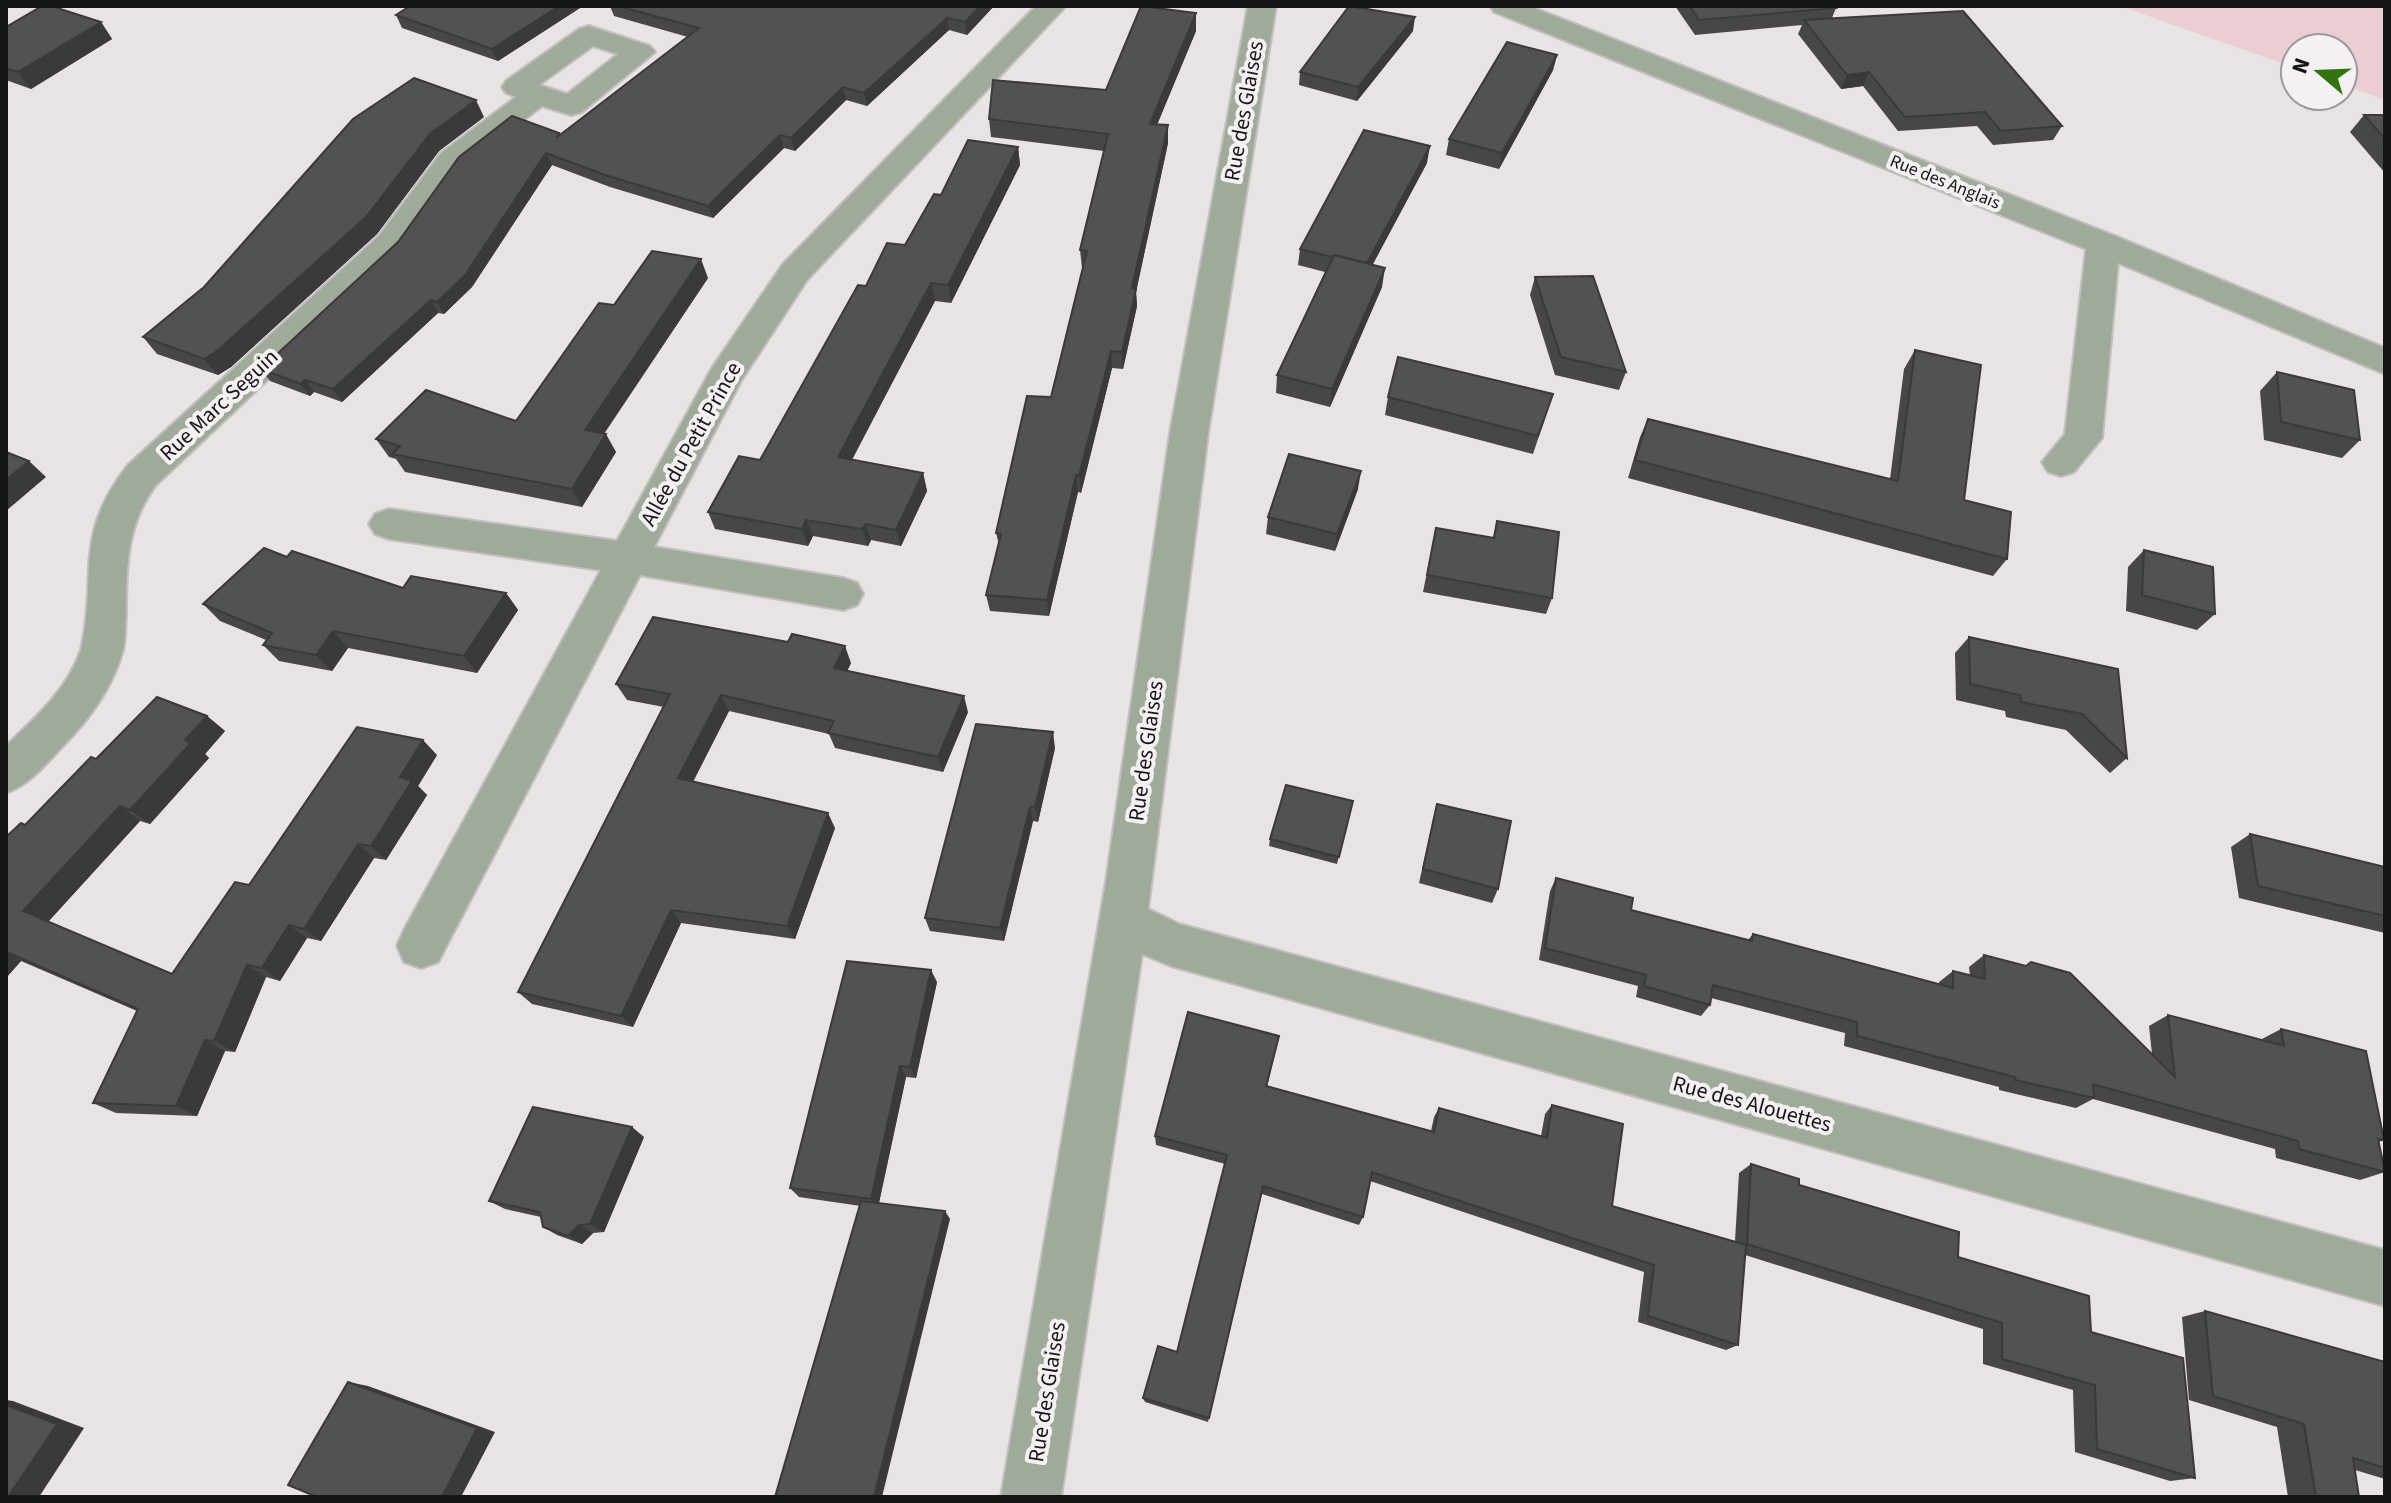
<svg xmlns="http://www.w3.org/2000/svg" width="2391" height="1503" viewBox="0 0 2391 1503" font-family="'Source Sans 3',sans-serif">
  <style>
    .green { fill: #eaced4 }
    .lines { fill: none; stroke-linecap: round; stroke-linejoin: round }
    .minor-casing { stroke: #c2bfbf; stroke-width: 4 }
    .minor { fill: #9faa9b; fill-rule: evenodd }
    .wall { fill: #484646 }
    .shaded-wall { fill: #3b3939 }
    .building { fill: #545151; stroke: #3b3939; stroke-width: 2 }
    .labels { text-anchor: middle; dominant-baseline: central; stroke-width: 8; stroke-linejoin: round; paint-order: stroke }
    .far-street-label { font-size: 18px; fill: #161515; stroke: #f5f1f2 }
    .street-label { font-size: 22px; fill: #161515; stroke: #f5f1f2 }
  </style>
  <rect width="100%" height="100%" fill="#e8e4e4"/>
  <polygon class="green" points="2120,6 2385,6 2385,100 2343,85 2343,48 2295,48 2295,68"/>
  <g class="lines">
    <defs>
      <g id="minor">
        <polygon points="1036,6 1066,6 807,280 741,381 654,547 843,578 857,583 863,594 857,605 843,610 640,575 438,962 421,968 404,962 397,946 404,930 601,570 389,539 375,534 369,524 375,514 389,509 617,541 712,368 783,264"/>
        <polygon points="1248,6 1276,6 1208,433 1148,909 1179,924 2385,1250 2385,1306 1171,966 1142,954 1061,1497 1001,1497 1106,882 1170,433"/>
        <polygon points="1490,6 1529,6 2115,236 2385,348 2385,374 2118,263 2102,438 2074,472 2061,476 2048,472 2042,462 2065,434 2086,249 1494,12"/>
        <path d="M589 26 650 46 655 52 582 112 571 115 542 106 463 167 403 252 156 485C127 523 126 566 126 613 125 625 126 638 123 650 113 687 89 720 62 747 45 765 29 785 6 793V746C36 717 67 690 81 650 98 573 72 537 128 465L379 236 441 153 516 97 506 93 502 87 506 81 579 29ZM593 46 618 54 567 94 539 85Z"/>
      </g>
    </defs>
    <use href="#minor" class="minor-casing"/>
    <use href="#minor" class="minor"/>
  </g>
  <g class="wall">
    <polygon points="410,6 583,6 498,61 402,28 396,15"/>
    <polygon points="610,6 994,6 967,35 949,30 867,106 846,100 795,151 784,148 713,218 610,187 552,165 472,287 444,314 438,313 342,402 314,392 310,396 270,381 261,369 559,133 560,135 688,37 614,16"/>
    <polygon points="1675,6 1834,6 1836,8 1832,18 2062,126 2053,140 1993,145 1977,126 1898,131 1863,86 1841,89 1798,34 1802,25 1695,35"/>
    <polygon points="1196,13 1196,31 1157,124 1168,143 1136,292 1137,306 1123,369 1112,368 1081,493 1078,492 1049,616 990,611 986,595 999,545 996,533 1051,397 1083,268 1082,268 1080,250 1104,151 991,137 989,119 1106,90"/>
    <polygon points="101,22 112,39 31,89 6,80 6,27"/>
    <polygon points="1413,31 1357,101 1299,85 1300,72"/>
    <polygon points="1557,55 1553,70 1499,169 1446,155 1449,139"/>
    <polygon points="2364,115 2385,115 2385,173 2350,132"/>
    <polygon points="484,117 439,151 377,234 231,367 218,375 157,354 143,337"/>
    <polygon points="1018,147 1020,165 951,303 935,301 852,460 923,473 927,491 901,546 871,540 868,546 813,536 808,546 715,529 708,512 760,460 866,286 905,245 941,195"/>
    <polygon points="1427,163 1372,265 1382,287 1330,407 1276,393 1277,375 1325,272 1298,265 1300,249"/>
    <polygon points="1535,277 1626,372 1619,390 1555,375 1530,295"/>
    <polygon points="708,278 604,434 616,452 582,507 405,472 396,459 389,457 376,439 516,421 614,305"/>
    <polygon points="1915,350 1964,500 2007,559 1993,576 1628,478 1640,437 1648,419 1890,479 1904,369"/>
    <polygon points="2277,372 2360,440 2342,458 2264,440 2260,391"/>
    <polygon points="1388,397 1547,412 1533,454 1385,415"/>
    <polygon points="1358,489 1335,551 1266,534 1268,517"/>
    <polygon points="1497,521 1552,598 1546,614 1423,592 1436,528 1493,538"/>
    <polygon points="2144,550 2215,614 2197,630 2126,611 2128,567"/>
    <polygon points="287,557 403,588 506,593 518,610 477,673 348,648 332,671 279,661 263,645 266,640 220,621 203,604"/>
    <polygon points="1969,637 2118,669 2127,758 2110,773 2066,730 2006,717 2005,711 1956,700 1955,653"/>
    <polygon points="851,663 847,671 968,712 943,772 835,748 829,734 729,711 693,782 835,828 795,939 681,923 633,1027 532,1004 518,992 664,707 627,700 616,684"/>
    <polygon points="207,716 225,731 205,754 209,758 150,824 140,821 48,922 172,974 249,885 437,755 418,786 427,795 386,860 374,858 321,941 307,938 280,981 266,977 235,1052 225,1051 197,1116 116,1113 93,1103 137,1011 21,961 6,978 6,837 25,825 96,759"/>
    <polygon points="1055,748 1038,822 1033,821 1004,941 930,931 925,918"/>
    <polygon points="1353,801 1337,864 1269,846 1270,839"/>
    <polygon points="1437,804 1498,889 1492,903 1419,883 1433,819"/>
    <polygon points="2250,834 2385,867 2385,933 2239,898 2231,847"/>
    <polygon points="1556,878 1631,910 1748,940 1753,934 1939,984 1939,982 1953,971 1970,975 1969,967 1984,955 2152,1054 2149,1026 2168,1015 2260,1040 2281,1029 2384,1140 2379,1142 2385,1172 2360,1180 2276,1158 2275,1149 2093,1099 2076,1108 1999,1090 1999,1087 1844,1046 1845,1033 1711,998 1710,1005 1701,1016 1636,997 1638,986 1539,960 1550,891"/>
    <polygon points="937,982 916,1078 906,1077 879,1203 950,1219 799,1197 790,1188"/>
    <polygon points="1279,1036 1267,1086 1431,1131 1434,1117 1439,1108 1541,1136 1545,1114 1552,1105 1612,1206 1735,1241 1739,1173 1751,1164 1958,1257 2091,1332 2195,1478 2170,1481 2075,1452 2073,1390 1983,1364 1983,1329 1745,1255 1738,1345 1726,1350 1638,1322 1644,1272 1370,1181 1363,1217 1359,1225 1262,1194 1208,1422 1145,1402 1143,1398 1177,1352 1225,1164 1156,1145 1155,1136"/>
    <polygon points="644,1137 604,1232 593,1233 582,1244 557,1235 543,1227 541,1217 505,1209 489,1201"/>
    <polygon points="2205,1311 2385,1362 2385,1479 2355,1470 2359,1497 2288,1497 2277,1427 2189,1400 2182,1317"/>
  </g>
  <g class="shaded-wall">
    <polygon points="559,6 583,6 498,61 492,49"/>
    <polygon points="981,6 994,6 967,35 965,22"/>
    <polygon points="1196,13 1196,31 1150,142 1150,124"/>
    <polygon points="1415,17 1413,31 1357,101 1358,87"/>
    <polygon points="947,18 949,30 867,106 864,93"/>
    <polygon points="101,22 112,39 31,89 18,72"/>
    <polygon points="1557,55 1553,70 1499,169 1502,153"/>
    <polygon points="1869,72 1863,86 1841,89 1847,75"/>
    <polygon points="843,87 846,100 795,151 791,138"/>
    <polygon points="476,100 484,117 439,151 377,234 231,367 218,375 204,359 430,134"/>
    <polygon points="1168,125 1168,143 1136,292 1137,306 1123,369 1122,352 1132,288"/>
    <polygon points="780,135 784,148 713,218 708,206"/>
    <polygon points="1430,146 1427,163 1364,281 1366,265"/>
    <polygon points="1018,147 1020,165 951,303 948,285"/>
    <polygon points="546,153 552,165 472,287 444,314 437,302"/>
    <polygon points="701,259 708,278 594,448 585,430"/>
    <polygon points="1385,268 1382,287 1330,407 1332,389"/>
    <polygon points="931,283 935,301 844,474 838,457"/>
    <polygon points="431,300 438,313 342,402 333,389"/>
    <polygon points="1111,351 1112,368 1081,493 1079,476"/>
    <polygon points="305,380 314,392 310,396 301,384"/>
    <polygon points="606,434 616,452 582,507 572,489"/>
    <polygon points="29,461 46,477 6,511 6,480"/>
    <polygon points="1361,471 1358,489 1335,551 1337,534"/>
    <polygon points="923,473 927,491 901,546 896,530"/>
    <polygon points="1076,475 1078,492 1049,616 1047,600"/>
    <polygon points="806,520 813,536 808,546 802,529"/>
    <polygon points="866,524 871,540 868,546 862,529"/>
    <polygon points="506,593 518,610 477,673 464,656"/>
    <polygon points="333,631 348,648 332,671 316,655"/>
    <polygon points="845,646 851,663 841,684 834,668"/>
    <polygon points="721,695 729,711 687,793 678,778"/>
    <polygon points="964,696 968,712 943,772 938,757"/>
    <polygon points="207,716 225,731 205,754 209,758 150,824 130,810 185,740"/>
    <polygon points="1053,732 1055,748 1038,822 1035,807"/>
    <polygon points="423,740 437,755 418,786 427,795 386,860 371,846 400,777"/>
    <polygon points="120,806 140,821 46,924 23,911"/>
    <polygon points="1030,807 1033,821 1004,941 1000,928"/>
    <polygon points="828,813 835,828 795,939 787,926"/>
    <polygon points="358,844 374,858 321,941 304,929"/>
    <polygon points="671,910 681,923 633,1027 621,1016"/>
    <polygon points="289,925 307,938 280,981 262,968"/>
    <polygon points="6,953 21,961 6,978"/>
    <polygon points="247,965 266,977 235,1052 214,1041"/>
    <polygon points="931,970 937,982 916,1078 910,1067"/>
    <polygon points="1279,1036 1277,1046 1265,1095 1266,1086"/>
    <polygon points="205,1040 225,1051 197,1116 176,1106"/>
    <polygon points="900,1066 906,1077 878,1207 871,1199"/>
    <polygon points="632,1127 644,1137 604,1232 590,1224"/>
    <polygon points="945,1211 950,1219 882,1497 874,1497"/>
    <polygon points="579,1225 593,1233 582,1244 568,1236"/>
    <polygon points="348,1382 368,1386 495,1432 461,1497 442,1497"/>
    <polygon points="6,1400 13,1401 84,1428 39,1497 8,1497"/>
  </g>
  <g class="building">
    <polygon points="42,6 51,6 101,22 18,72 6,68 6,27"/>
    <polygon points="410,6 559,6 492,49 396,15"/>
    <polygon points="618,6 981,6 965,22 947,18 864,93 843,87 791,138 780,135 708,206 605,175 546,153 465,275 437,302 431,300 333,389 305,380 301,384 261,369 398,242 459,157 512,116 559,133 556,138 699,28"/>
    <polygon points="1141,6 1196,13 1150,124 1168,125 1132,288 1136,289 1122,352 1111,351 1079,476 1076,475 1047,600 986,595 1001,534 996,533 1027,396 1051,397 1087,251 1080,250 1108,134 989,119 993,80 1106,90"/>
    <polygon points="1349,6 1415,17 1358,87 1300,72"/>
    <polygon points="1690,6 1834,6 1836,8 1699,20"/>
    <polygon points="1963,11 2062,126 2001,131 1985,112 1905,117 1869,72 1847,75 1804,20"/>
    <polygon points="1507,42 1557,55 1502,153 1449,139"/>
    <polygon points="414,78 476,100 430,134 366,217 217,351 204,359 143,337 204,287 353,119"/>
    <polygon points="2364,115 2385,115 2385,139"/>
    <polygon points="1364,130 1430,146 1367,263 1334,255 1332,257 1300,249"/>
    <polygon points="968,140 1018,147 948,285 931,283 838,457 923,473 896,530 866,524 862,529 806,520 802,529 708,512 739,456 760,460 858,285 866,286 887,243 905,245 934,194 941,195"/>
    <polygon points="652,251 701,259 585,430 606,434 572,489 392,454 400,446 376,439 426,390 516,421 599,303 614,305"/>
    <polygon points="1334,255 1385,268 1332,389 1277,375"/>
    <polygon points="1593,276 1626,372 1561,357 1535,277"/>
    <polygon points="1915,350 1981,365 1964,500 2011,512 2007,559 1635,460 1648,419 1898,481"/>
    <polygon points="1398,357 1553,394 1538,436 1388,397"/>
    <polygon points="2277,372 2354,390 2360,440 2281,422"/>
    <polygon points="6,452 29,461 6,480"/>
    <polygon points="1289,454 1361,471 1337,534 1268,517"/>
    <polygon points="1497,521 1559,532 1552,598 1427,575 1436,528 1494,538"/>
    <polygon points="264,548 287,557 292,551 403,588 411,576 506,593 464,656 333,631 316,655 263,645 272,633 203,604"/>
    <polygon points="2144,550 2213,567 2215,614 2142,595"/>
    <polygon points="653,617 788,642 792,634 845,646 834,668 964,696 938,757 828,733 834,721 721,695 678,778 828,813 787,926 671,910 621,1016 518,992 670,694 616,684"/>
    <polygon points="1969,637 2118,669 2127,758 2082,714 2021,702 2020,695 1970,684"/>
    <polygon points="157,697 207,716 185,740 191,743 130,810 120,806 23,911 172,974 235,882 249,885 357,727 423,740 400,777 412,781 371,846 358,844 304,929 289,925 262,968 247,965 214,1041 205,1040 176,1106 93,1103 138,1009 6,952 6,837 21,823 25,825 91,757 96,759"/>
    <polygon points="976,724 1053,732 1035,807 1030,807 1000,928 925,918"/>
    <polygon points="1286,785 1353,801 1339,857 1270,839"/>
    <polygon points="1437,804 1511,821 1498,889 1423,869"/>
    <polygon points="2250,834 2385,867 2385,916 2258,886"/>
    <polygon points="1556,878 1633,898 1631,910 1752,941 1753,934 1953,988 1953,971 1985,979 1984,955 2026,966 2031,962 2070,973 2175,1077 2168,1015 2284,1046 2281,1029 2366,1051 2384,1140 2378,1139 2385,1172 2299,1149 2298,1141 2093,1084 2094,1098 2015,1080 2015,1077 1857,1036 1857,1022 1713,985 1710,1005 1644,986 1646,975 1545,948"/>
    <polygon points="847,961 931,970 910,1067 900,1066 871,1199 790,1188"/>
    <polygon points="1188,1012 1279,1036 1266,1086 1434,1132 1439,1108 1547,1138 1552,1105 1623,1124 1612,1206 1746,1245 1738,1345 1648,1316 1654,1265 1372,1172 1363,1217 1263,1186 1209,1418 1143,1398 1158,1346 1177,1352 1227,1155 1155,1136"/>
    <polygon points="533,1107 632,1127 590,1224 579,1225 568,1236 543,1227 540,1212 489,1201"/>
    <polygon points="1751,1164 1799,1179 1799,1185 1959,1232 1958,1257 2089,1296 2091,1332 2183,1358 2195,1478 2097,1449 2095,1385 2002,1359 2002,1323 1747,1244"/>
    <polygon points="861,1201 945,1211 874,1497 775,1497"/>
    <polygon points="2205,1311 2385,1362 2385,1468 2353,1458 2359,1497 2316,1497 2304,1424 2213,1396"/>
    <polygon points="348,1382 477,1428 442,1497 317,1497 288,1485"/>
    <polygon points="6,1405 57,1424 8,1497 6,1497"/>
  </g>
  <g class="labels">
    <g class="far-street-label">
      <text transform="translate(1945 182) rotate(22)">Rue des Anglais</text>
    </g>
    <g class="street-label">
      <text transform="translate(1244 111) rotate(-80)">Rue des Glaises</text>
      <text transform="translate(219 405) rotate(-43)">Rue Marc Seguin</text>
      <text transform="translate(691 444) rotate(-61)">Allée du Petit Prince</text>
      <text transform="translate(1146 751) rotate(-82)">Rue des Glaises</text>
      <text transform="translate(1752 1104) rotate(15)">Rue des Alouettes</text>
      <text transform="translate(1047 1392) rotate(-81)">Rue des Glaises</text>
    </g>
  </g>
  <rect width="2391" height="1503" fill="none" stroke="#161515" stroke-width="16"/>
  <g transform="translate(2319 72) rotate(289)"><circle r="38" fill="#f5f1f2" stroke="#9c999a" stroke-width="2"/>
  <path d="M0-6L14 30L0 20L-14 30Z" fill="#347410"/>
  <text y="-12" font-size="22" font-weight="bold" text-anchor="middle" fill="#161515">N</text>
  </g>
</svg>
